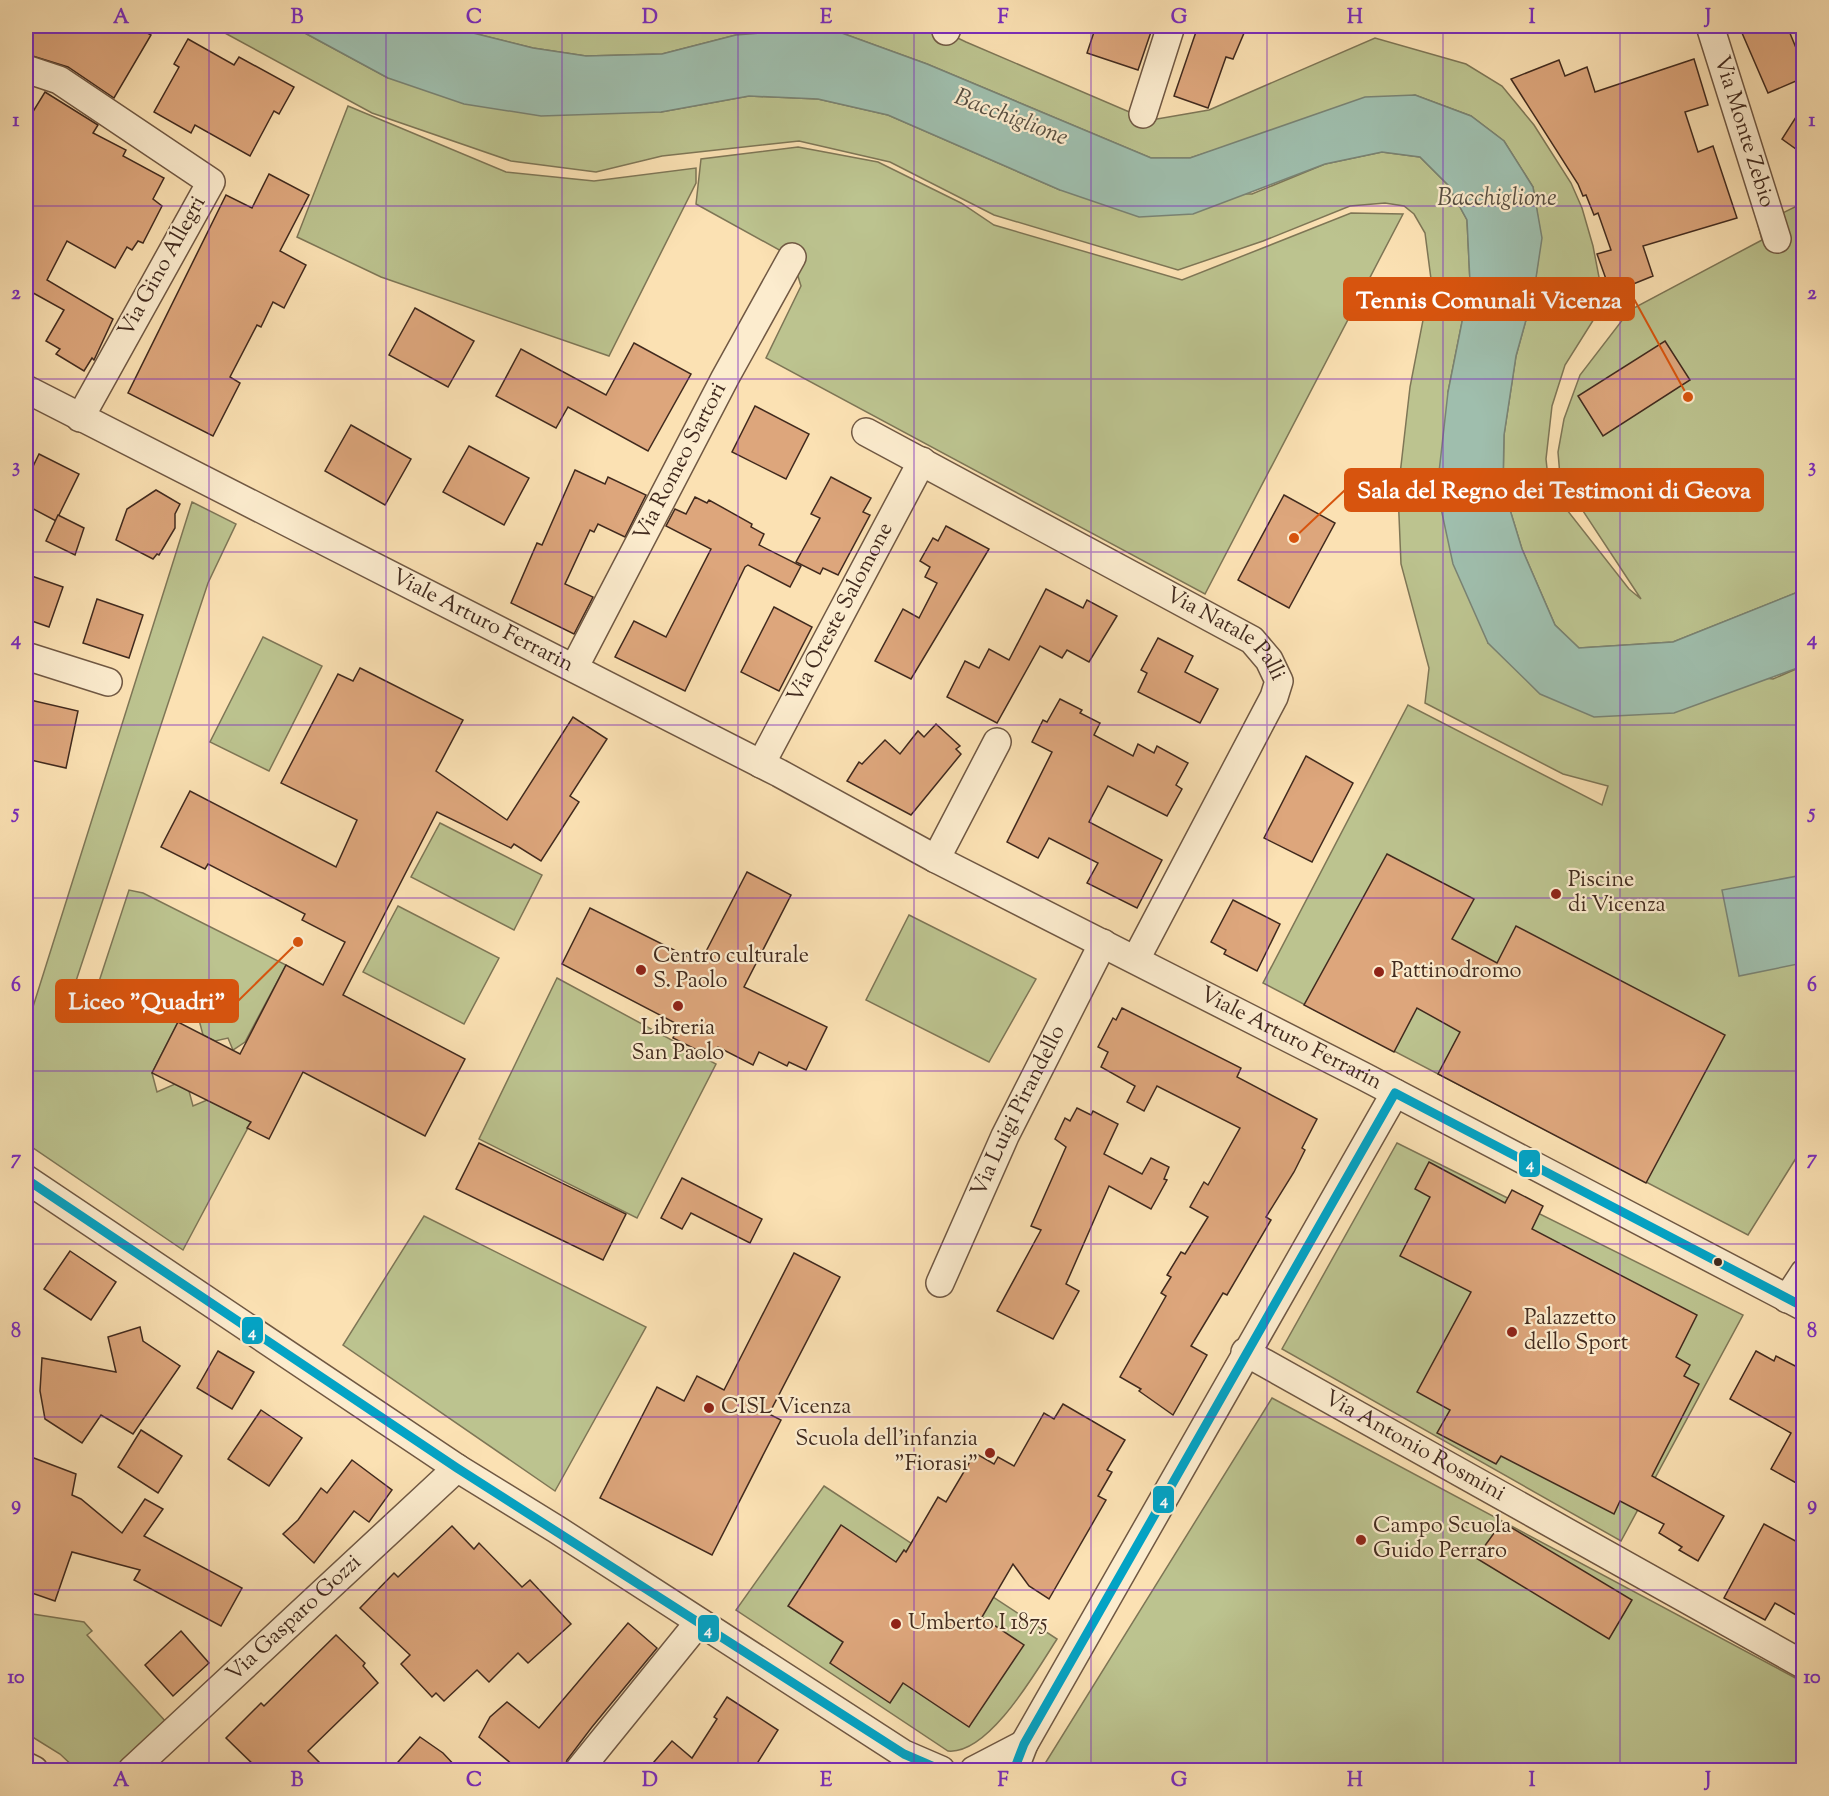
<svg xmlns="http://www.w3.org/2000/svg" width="1829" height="1796" viewBox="0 0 1829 1796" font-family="'Sorts Mill Goudy',serif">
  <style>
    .green { fill: #bcc38f; stroke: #7e7656; stroke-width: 1.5 }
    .water { fill: #9fbead; stroke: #798374; stroke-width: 1.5 }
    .building { fill: #dda67c; stroke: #412a1e; stroke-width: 1.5 }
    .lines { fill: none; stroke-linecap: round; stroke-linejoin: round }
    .minor-casing { stroke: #705843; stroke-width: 30 }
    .minor { stroke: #fcecce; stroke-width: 27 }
    .bus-1-casing { stroke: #fcecce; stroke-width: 14 }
    .bus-1 { stroke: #03a3c5; stroke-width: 9 }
    .grid { fill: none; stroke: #7b2cbf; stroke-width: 1.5; stroke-opacity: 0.55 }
    .poi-dot { fill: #8f2418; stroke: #fcecce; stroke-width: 2 }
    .bus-dot { fill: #412a1e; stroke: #fcecce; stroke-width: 2 }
    .labels { text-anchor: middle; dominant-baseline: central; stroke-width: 4.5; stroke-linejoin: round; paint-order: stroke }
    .street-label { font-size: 22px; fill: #412a1e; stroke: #fcecce }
    .poi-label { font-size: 22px; fill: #412a1e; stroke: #fcecce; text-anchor: start }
    .water-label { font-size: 24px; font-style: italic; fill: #584f42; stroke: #fcecce }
    .leader { fill: none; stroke: #d7540e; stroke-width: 2 }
    .callout-dot { fill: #d7540e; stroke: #fcecce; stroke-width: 2 }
    .callout { fill: #d7540e; stroke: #d7540e; stroke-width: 2 }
    .callout-label { font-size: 24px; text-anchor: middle; font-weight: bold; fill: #fff }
    .line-badge { stroke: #fcecce; stroke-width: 2 }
    .badge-label { font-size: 16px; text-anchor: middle; font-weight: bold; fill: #fff }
    .neatline { fill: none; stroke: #7b2cbf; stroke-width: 2 }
    .grid-label { font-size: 20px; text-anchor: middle; font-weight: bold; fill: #7b2cbf }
  </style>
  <rect width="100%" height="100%" fill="#fbe1b3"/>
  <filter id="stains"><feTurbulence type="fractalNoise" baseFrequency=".00333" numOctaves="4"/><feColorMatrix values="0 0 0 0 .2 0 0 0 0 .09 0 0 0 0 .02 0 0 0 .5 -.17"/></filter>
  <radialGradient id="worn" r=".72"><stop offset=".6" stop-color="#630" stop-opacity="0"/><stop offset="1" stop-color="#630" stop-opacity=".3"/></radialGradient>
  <g class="green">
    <polygon points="212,26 292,26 388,78 661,112 749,96 818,99 888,115 1060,190 1252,194 1325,164 1382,152 1420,157 1448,185 1467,220 1470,282 1448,392 1488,643 1773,679 1803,666 1803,1147 1748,1235 1263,983 1408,705 1602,805 1608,786 1563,774 1425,703 1429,668 1401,564 1398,492 1410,387 1431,279 1425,233 1414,214 1404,206 1385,203 1350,206 1263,241 1178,270 994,215 890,162 799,141 662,156 596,172 511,161 372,113"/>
    <polygon points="445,26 950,26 947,33 966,42 1134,114 1157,119 1209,110 1375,38 1466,64 1502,86 1534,125 1571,183 1582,208 1593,246 1604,303 1565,365 1552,406 1546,459 1549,487 1629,589 1641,599 1560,476 1558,452 1564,419 1580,375 1630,310 1762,240 1758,225 1803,203 1803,590 1673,642 1579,648 1555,625 1522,549 1503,487 1504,435 1516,356 1534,291 1541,238 1533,187 1504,141 1471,116 1415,95 1237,143 1190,158 1151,158 927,64 828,28 736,35 662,54 586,56 533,48"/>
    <polygon points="348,106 506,172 594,181 696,168 696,183 609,356 381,277 297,237"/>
    <polygon points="798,147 878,162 961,203 994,225 1182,280 1351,213 1403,214 1205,594 766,358 801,286 792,257 696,204 701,159"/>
    <polygon points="192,502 236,524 208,583 68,1005 89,1012 129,890 143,893 286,965 245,1042 233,1050 228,1038 215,1041 203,1035 198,1016 178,1022 152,1073 157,1092 175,1084 189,1091 193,1106 207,1100 251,1122 183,1250 26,1143 26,1029"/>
    <polygon points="263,637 322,666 269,771 210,742"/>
    <polygon points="440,823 542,875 514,930 411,877"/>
    <polygon points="398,906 499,958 464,1024 363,972"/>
    <polygon points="909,915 1036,979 989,1062 866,1000"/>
    <polygon points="557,978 716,1064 637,1218 479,1139"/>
    <polygon points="1397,1143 1743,1315 1621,1541 1282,1349"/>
    <polygon points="424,1216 646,1327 555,1491 343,1345"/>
    <polygon points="1272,1398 1803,1682 1803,1770 1041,1770"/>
    <path d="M824 1486 1057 1639C1037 1670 989 1755 948 1751L736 1610Z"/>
    <polygon points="26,1613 84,1622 92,1631 87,1635 167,1723 117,1770 77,1770 60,1754 26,1733"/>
  </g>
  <g class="water">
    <polygon points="292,26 445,26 533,48 586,56 662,54 736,35 828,28 927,64 1151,158 1190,158 1365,97 1415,95 1471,116 1504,141 1533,187 1542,238 1534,291 1516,356 1504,435 1503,487 1522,549 1555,625 1579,648 1673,642 1803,590 1803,666 1674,713 1594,717 1540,694 1488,643 1453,564 1437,490 1448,392 1470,282 1467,220 1448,185 1420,157 1382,152 1325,164 1193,214 1139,217 1060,190 888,115 818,99 749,96 661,112 541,116 464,104 388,78"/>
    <polygon points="1803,875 1803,963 1739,976 1722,890"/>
  </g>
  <g class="building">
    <polygon points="26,26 135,26 151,35 114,98 68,67 26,54"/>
    <polygon points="1096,26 1153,26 1138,70 1087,53"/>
    <polygon points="1198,26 1247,26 1233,59 1226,57 1208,108 1174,96"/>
    <polygon points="1739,26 1787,26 1803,65 1803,78 1768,93"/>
    <polygon points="188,39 234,65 239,57 294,87 279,114 274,111 250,156 195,125 191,133 154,112 179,67 174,64"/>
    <polygon points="1694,59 1708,105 1685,112 1698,152 1713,146 1737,218 1643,246 1653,276 1611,293 1597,254 1611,250 1598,213 1594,215 1586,195 1583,196 1578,184 1511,79 1559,60 1565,76 1587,67 1595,92"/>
    <polygon points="45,92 98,125 93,133 126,150 123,156 164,178 153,199 162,206 143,243 138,241 132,250 127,247 115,268 67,241 47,280 113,319 94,360 92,358 84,371 56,354 60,349 46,341 64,310 26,289 26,123"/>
    <polygon points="1803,106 1803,154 1782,139"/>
    <polygon points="269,174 309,195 280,251 306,265 284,308 273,302 261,327 257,325 230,377 240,383 213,436 128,393 226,195 252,208"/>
    <polygon points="415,308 474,341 448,387 389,355"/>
    <polygon points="1665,341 1690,380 1603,436 1578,396"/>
    <polygon points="634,343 691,374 648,451 568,407 556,428 496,396 521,349 606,395"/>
    <polygon points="755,406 809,434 786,479 732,452"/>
    <polygon points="351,425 411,459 385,505 325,471"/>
    <polygon points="469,446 529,478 504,525 443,492"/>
    <polygon points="39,454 79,474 56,521 26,505 26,481"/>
    <polygon points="575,470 605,484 608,477 646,495 625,537 598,524 594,532 590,530 565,584 593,597 574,634 511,603 537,543 542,545"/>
    <polygon points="831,477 871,498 863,512 870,515 838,575 823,568 820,574 796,562 820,518 811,514"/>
    <polygon points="156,490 180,504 175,514 175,528 159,555 157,554 153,559 116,540 127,509"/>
    <polygon points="1284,495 1335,523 1289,608 1238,580"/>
    <polygon points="695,497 707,503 709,500 752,524 751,527 764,534 759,545 801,566 790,587 748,565 745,567 685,691 615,657 634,621 666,637 711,549 666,526 675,509 686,514"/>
    <polygon points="58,515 84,528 75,555 46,541"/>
    <polygon points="946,526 989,549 911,679 875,661 903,609 919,618 937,583 925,577 930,567 920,561 933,538 938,541"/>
    <polygon points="26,574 63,587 49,627 26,619"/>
    <polygon points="1046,589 1083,608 1087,600 1117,616 1089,662 1067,650 1062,658 1040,646 997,723 947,697 965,661 979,668 989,649 1009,660"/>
    <polygon points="97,599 143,615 129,658 83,643"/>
    <polygon points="774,607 812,627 779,691 741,672"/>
    <polygon points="1158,638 1193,656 1185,672 1218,689 1200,723 1138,692 1147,673 1141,670"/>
    <polygon points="360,668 463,720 436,771 507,820 573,717 607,739 570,796 579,802 541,861 514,844 511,848 437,812 343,995 465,1059 425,1136 303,1072 269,1139 247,1128 251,1122 152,1073 178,1022 240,1054 286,965 323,985 345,942 302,920 305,914 208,864 205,869 161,847 190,791 336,867 357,820 281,783 338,674 353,681"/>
    <polygon points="26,699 78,711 66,768 26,759"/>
    <polygon points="1060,699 1082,710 1080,713 1100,723 1094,735 1133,756 1138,744 1154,753 1157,746 1188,763 1176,785 1182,789 1167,816 1108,786 1089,822 1162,860 1137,908 1087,883 1098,863 1049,838 1038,858 1007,842 1052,752 1032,742 1043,720 1047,722"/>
    <polygon points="936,724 960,746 956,749 961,754 911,815 847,781 859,762 862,764 885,740 900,754 918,731 924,737"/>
    <polygon points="1306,756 1353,783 1312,862 1264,838"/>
    <polygon points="1387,854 1474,899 1452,939 1497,963 1516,926 1725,1035 1646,1183 1438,1074 1460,1032 1417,1008 1394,1052 1304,1005"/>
    <polygon points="747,872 791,895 744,987 827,1027 806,1070 789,1062 787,1066 759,1052 753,1065 718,1047 713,1058 673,1038 679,1025 562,964 590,908 700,963"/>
    <polygon points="1233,900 1280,924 1257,971 1224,954 1226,950 1211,942"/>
    <polygon points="1122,1008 1241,1068 1237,1077 1317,1119 1302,1148 1305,1150 1294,1172 1266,1217 1271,1220 1227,1295 1223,1293 1191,1346 1207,1355 1173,1415 1139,1391 1141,1389 1120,1377 1166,1296 1161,1293 1171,1277 1167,1275 1181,1252 1185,1254 1208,1217 1190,1207 1204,1182 1208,1185 1240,1128 1157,1086 1144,1111 1127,1102 1135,1086 1101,1067 1108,1052 1098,1047 1113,1018 1116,1020"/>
    <polygon points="1077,1108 1091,1115 1093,1111 1118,1124 1104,1154 1142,1174 1151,1158 1169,1167 1164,1179 1167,1180 1151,1209 1109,1186 1066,1284 1079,1291 1053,1339 997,1311 1041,1230 1031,1226 1066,1147 1055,1139 1065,1118 1070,1121"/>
    <polygon points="479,1143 626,1214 603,1260 456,1189"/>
    <polygon points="1429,1162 1505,1203 1512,1190 1543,1206 1532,1229 1697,1315 1676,1357 1690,1365 1684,1376 1699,1384 1652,1476 1724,1516 1698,1561 1679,1550 1682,1547 1659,1533 1664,1524 1620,1501 1614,1514 1501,1456 1496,1464 1437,1433 1450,1410 1417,1392 1471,1292 1400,1256 1430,1197 1415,1189"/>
    <polygon points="682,1178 762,1219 750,1243 691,1213 682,1229 661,1218"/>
    <polygon points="70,1251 116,1282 91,1320 44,1289"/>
    <polygon points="794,1253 840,1277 769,1414 781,1420 712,1555 600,1498 657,1387 684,1401 697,1376 724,1390"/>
    <polygon points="140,1327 143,1341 180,1366 133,1434 101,1415 82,1443 45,1419 40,1391 42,1358 116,1372 108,1337"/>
    <polygon points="218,1351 254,1372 232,1409 197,1388"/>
    <polygon points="1756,1351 1774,1361 1776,1356 1803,1370 1803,1473 1798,1484 1771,1469 1791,1433 1730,1399"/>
    <polygon points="1063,1404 1125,1440 1107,1470 1112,1472 1098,1496 1106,1500 1049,1599 1029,1586 1013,1564 982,1617 1024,1645 969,1727 903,1683 890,1703 830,1663 843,1642 788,1606 841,1525 896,1562 904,1550 906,1552 938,1497 946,1502 975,1453 994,1464 998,1457 1014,1466 1044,1413 1054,1419"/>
    <polygon points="261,1410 302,1438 269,1486 228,1459"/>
    <polygon points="141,1430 182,1456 158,1493 118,1467"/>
    <polygon points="26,1455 76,1474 72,1495 81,1499 122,1533 145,1499 163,1509 144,1536 242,1588 221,1626 134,1580 140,1570 72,1552 55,1601 26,1591"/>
    <polygon points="352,1460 392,1490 369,1522 354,1511 314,1563 283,1534 298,1520 321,1488 327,1493"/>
    <polygon points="1502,1522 1632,1600 1609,1639 1476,1558"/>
    <polygon points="1764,1524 1803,1545 1803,1619 1775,1603 1765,1620 1724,1598"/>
    <polygon points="452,1526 474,1549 479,1543 522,1587 530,1580 571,1624 528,1663 518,1653 489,1682 477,1670 444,1701 436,1693 432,1697 401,1664 410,1655 360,1608 394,1573 398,1577"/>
    <polygon points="628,1623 657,1648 592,1727 567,1760 564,1770 519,1770 479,1737 490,1717 507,1702 539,1728"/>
    <polygon points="181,1631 209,1663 173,1696 145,1665"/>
    <polygon points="336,1635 365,1663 363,1666 378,1683 308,1751 327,1770 259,1770 226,1738 261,1703 264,1706"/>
    <polygon points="727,1697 778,1730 753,1770 647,1770 672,1741 692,1758 717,1719 714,1717"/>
    <polygon points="420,1737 443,1753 459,1770 391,1770"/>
  </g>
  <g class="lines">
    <defs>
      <g id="minor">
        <path id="s1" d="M1710 26 1777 239"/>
        <polyline points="946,31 948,26"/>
        <polyline points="26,69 59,80 211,182 80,418"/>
        <polyline points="1143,114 1171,26"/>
        <path id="s2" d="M26 389 779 773 936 859 1363 1076 1804 1307"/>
        <path id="s3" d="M866 432 1252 640 1269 660 1279 681 1274 697 1136 959"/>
        <polyline points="26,656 108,682"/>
        <path id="s4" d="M574 668 725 378 792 257"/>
        <path id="s5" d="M761 764 922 461"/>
        <polyline points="936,859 997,742"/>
        <polyline points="26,1179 457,1468 556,1529 904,1754 941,1770"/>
        <path id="s6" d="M940 1283 1005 1136 1103 943"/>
        <polyline points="1787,1299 1804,1273"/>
        <path id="s7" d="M1245 1352 1804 1665"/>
        <polyline points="26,1766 34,1770"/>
        <path id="s8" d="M132 1770 457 1468"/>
        <polyline points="579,1770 699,1622"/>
        <polyline points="974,1770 1024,1744"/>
        <polyline points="1014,1770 1024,1744 1395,1093"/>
      </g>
    </defs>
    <use href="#minor" class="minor-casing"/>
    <use href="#minor" class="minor"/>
    <defs>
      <g id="bus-1">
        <polyline points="26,1179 457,1468 904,1754 941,1770"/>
        <polyline points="1014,1770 1024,1744 1395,1093 1804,1307"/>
      </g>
    </defs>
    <use href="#bus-1" class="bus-1-casing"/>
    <use href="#bus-1" class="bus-1"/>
  </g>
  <path class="grid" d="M209 26V1770M386 26V1770M562 26V1770M738 26V1770M914 26V1770M1091 26V1770M1267 26V1770M1443 26V1770M1620 26V1770M26 206H1804M26 379H1804M26 552H1804M26 725H1804M26 898H1804M26 1071H1804M26 1244H1804M26 1417H1804M26 1590H1804"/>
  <g class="poi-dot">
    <circle cx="1556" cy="894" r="6"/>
    <circle cx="641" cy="970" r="6"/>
    <circle cx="1379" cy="972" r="6"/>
    <circle cx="678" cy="1006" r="6"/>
    <circle cx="1512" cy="1332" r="6"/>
    <circle cx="709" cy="1408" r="6"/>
    <circle cx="990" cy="1453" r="6"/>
    <circle cx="1361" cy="1540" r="6"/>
    <circle cx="896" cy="1624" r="6"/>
  </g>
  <circle class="bus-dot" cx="1718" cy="1262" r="5"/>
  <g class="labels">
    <g class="street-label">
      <text stroke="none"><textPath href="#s1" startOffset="111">Via Monte Zebio</textPath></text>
      <text transform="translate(163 267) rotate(-61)">Via Gino Allegri</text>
      <text stroke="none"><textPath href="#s4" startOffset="232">Via Romeo Sartori</textPath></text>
      <text stroke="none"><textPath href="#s5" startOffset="171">Via Oreste Salomone</textPath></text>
      <text stroke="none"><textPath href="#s2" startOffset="512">Viale Arturo Ferrarin</textPath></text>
      <text stroke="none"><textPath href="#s3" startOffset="414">Via Natale Palli</textPath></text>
      <text stroke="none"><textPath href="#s2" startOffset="1422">Viale Arturo Ferrarin</textPath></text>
      <text stroke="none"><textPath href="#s6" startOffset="189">Via Luigi Pirandello</textPath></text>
      <text stroke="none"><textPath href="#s7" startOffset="194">Via Antonio Rosmini</textPath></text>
      <text stroke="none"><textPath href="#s8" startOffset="222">Via Gasparo Gozzi</textPath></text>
    </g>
    <g class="poi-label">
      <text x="1568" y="881">Piscine<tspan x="1568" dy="25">di Vicenza</tspan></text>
      <text x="653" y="957">Centro culturale<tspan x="653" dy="25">S. Paolo</tspan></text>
      <text x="1391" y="972">Pattinodromo</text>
      <text x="678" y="1029" text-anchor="middle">Libreria<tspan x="678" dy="25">San Paolo</tspan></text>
      <text x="1524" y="1319">Palazzetto<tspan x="1524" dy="25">dello Sport</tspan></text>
      <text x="721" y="1408">CISL Vicenza</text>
      <text x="978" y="1440" text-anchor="end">Scuola dell'infanzia<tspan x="978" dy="25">"Fiorasi"</tspan></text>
      <text x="1373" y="1527">Campo Scuola<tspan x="1373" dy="25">Guido Perraro</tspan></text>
      <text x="908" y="1624">Umberto I 1875</text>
    </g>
    <g class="water-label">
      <text transform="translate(1011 118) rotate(21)">Bacchiglione</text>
      <text x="1497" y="199">Bacchiglione</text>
    </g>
  </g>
  <path class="leader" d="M1688 397L1634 299M1294 538L1345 490M298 942L238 1001"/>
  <g class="callout-dot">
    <circle cx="1688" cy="397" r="6"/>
    <circle cx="1294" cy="538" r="6"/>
    <circle cx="298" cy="942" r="6"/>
  </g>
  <g class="callout">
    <rect x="1344" y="278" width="290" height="42" rx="6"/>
    <rect x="1345" y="469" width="418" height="42" rx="6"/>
    <rect x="56" y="980" width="182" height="42" rx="6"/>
  </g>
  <g class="callout-label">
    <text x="1489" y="308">Tennis Comunali Vicenza</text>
    <text x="1554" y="498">Sala del Regno dei Testimoni di Geova</text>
    <text x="147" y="1009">Liceo "Quadri"</text>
  </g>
  <g class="line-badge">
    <rect x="1518" y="1149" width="23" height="29" rx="6" fill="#03a3c5"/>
    <rect x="241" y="1316" width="23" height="29" rx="6" fill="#03a3c5"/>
    <rect x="1152" y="1485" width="23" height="29" rx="6" fill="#03a3c5"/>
    <rect x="697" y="1614" width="23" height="29" rx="6" fill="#03a3c5"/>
  </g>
  <g class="badge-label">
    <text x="1530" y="1169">4</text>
    <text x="252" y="1337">4</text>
    <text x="1164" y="1505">4</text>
    <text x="708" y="1635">4</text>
  </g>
  <rect width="1829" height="1796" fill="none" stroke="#fbe1b3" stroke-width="66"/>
  <rect x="33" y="33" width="1763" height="1730" class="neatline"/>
  <g class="grid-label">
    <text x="121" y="23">A</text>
    <text x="297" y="23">B</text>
    <text x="474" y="23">C</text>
    <text x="650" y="23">D</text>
    <text x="826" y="23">E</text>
    <text x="1003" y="23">F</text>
    <text x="1179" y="23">G</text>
    <text x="1355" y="23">H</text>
    <text x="1532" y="23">I</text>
    <text x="1708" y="23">J</text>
    <text x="16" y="126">1</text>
    <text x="1812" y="126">1</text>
    <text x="16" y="299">2</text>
    <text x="1812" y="299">2</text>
    <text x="16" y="472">3</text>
    <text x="1812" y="472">3</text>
    <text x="16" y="645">4</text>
    <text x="1812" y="645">4</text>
    <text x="16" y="818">5</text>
    <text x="1812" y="818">5</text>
    <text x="16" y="991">6</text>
    <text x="1812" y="991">6</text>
    <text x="16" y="1164">7</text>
    <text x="1812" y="1164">7</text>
    <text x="16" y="1337">8</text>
    <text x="1812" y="1337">8</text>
    <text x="16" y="1510">9</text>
    <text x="1812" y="1510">9</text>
    <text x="16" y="1683">10</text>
    <text x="1812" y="1683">10</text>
    <text x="121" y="1786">A</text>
    <text x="297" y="1786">B</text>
    <text x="474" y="1786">C</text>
    <text x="650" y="1786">D</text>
    <text x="826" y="1786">E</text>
    <text x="1003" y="1786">F</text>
    <text x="1179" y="1786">G</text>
    <text x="1355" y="1786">H</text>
    <text x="1532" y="1786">I</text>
    <text x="1708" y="1786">J</text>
  </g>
  <rect width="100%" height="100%" filter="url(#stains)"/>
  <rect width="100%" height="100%" fill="url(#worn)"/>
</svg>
